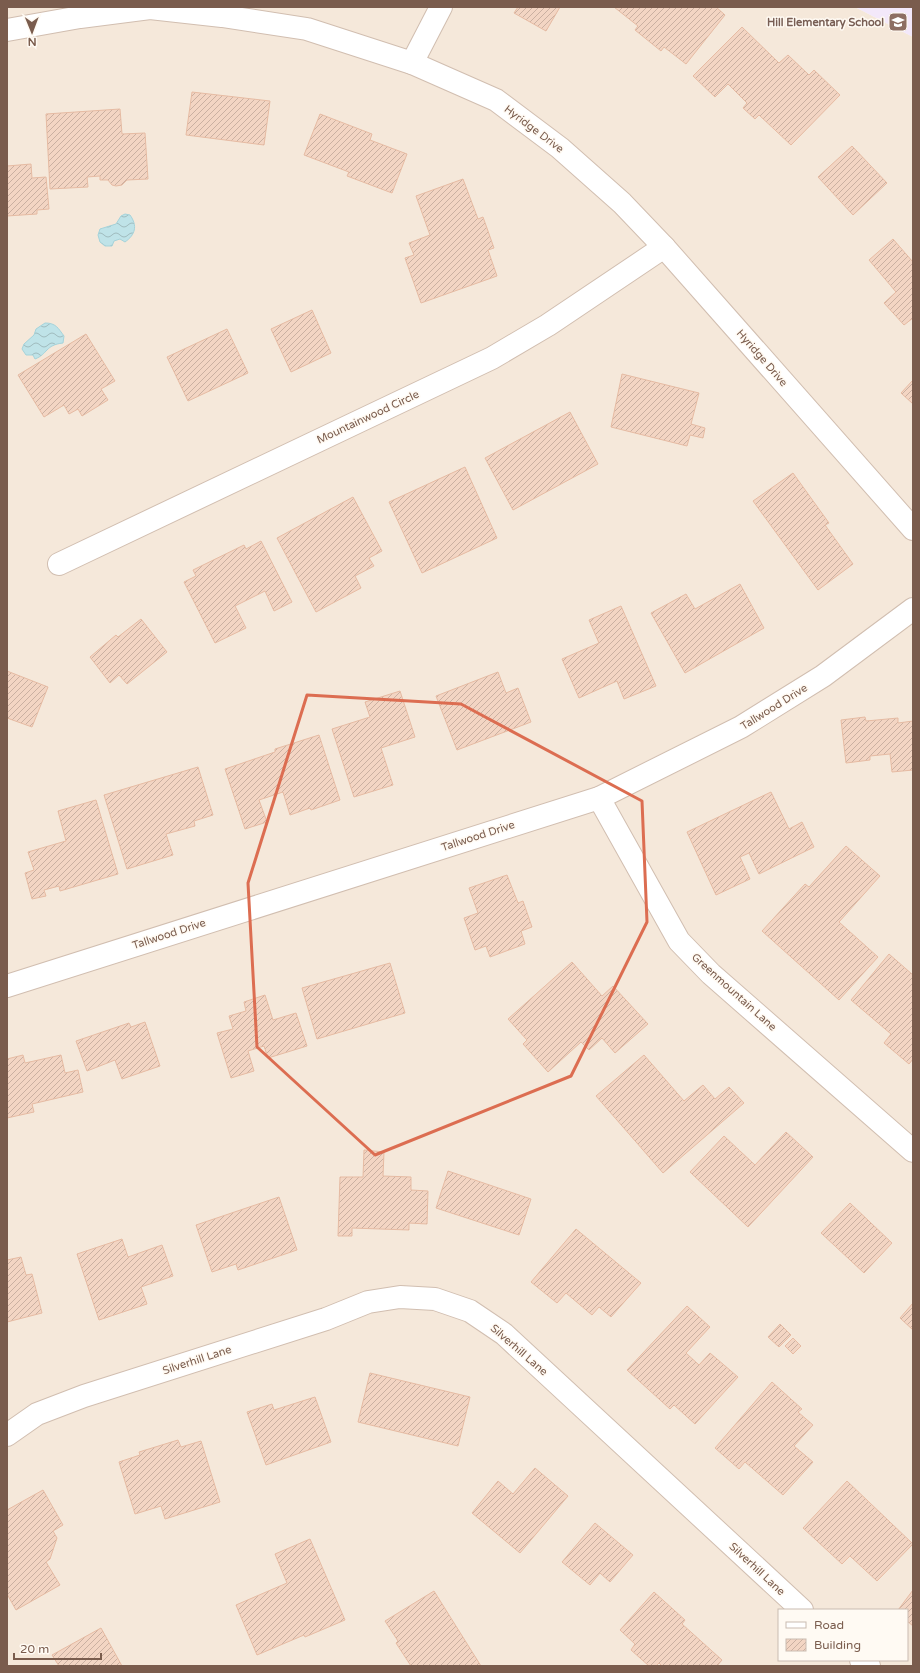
<svg xmlns="http://www.w3.org/2000/svg" width="920" height="1673" viewBox="0 0 920 1673" font-family="'Varela Round',sans-serif">
  <style>
    .residential { fill: #f5e8da; fill-rule: evenodd }
    .education { fill: #f3e8fa }
    .water { fill: url(#water-waves); stroke: #a5d3da }
    .building { fill: url(#building-hatch); stroke: #e6bba3 }
    .lines { fill: none; stroke-linecap: round; stroke-linejoin: round }
    .minor-casing { stroke: #d1beb0; stroke-width: 24 }
    .minor { stroke: #fff; stroke-width: 22 }
    .marked { fill: none; stroke: #dc6d51; stroke-width: 3; stroke-linejoin: round }
    .labels { text-anchor: middle; dominant-baseline: central; stroke-width: 3; stroke-linejoin: round; paint-order: stroke }
    .education-label { font-size: 11px; font-weight: bold; fill: #785e54; stroke: #fffaf3; text-anchor: end }
    .street-label { font-size: 11px; fill: #7a5c4d; stroke: #fffaf3 }
  </style>
  <defs>
    <pattern id="water-waves" width="16" height="10" patternUnits="userSpaceOnUse"><rect width="16" height="10" fill="#bfe3e8"/><path d="M0 5q4-4 8 0t8 0" fill="none" stroke="#a0bbbe"/></pattern>
    <pattern id="building-hatch" width="6" height="6" patternUnits="userSpaceOnUse"><rect width="6" height="6" fill="#f3d5c3"/><path d="M-1 1l2-2M0 6l6-6M5 7l2-2" fill="none" stroke="#cab0a1"/></pattern>
  </defs>
  <rect width="100%" height="100%" fill="#fdf6ec"/>
  <path class="residential" d="M7 7H855L913 37V1666H7ZM779 1610H907V1660H779Z"/>
  <polygon class="education" points="855,7 913,7 913,37"/>
  <g class="water">
    <path d="M125 214 130 215C138 226 135 235 125 242L120 239 114 241 112 246H105L100 242 98 235 100 229 116 224 121 216Z"/>
    <path d="M45 323C56 323 58 328 64 336L63 343C45 345 48 354 35 359L33 355H26L22 349 24 344 34 335 36 329Z"/>
  </g>
  <g class="building">
    <polygon points="518,7 560,7 546,31 514,13"/>
    <polygon points="614,7 716,7 725,15 686,64 664,47 661,51 635,30 638,26"/>
    <polygon points="742,27 779,63 788,55 809,75 814,70 840,95 791,145 759,115 755,119 743,108 747,103 728,84 715,97 693,76"/>
    <polygon points="192,92 270,101 264,145 186,135"/>
    <polygon points="120,109 122,134 145,133 148,179 127,180 122,185 116,186 112,185 108,180 100,180 100,176 87,177 88,187 50,189 46,114"/>
    <polygon points="320,114 372,134 370,140 407,154 392,193 347,176 349,172 304,155"/>
    <polygon points="852,146 887,183 853,215 818,177"/>
    <polygon points="31,164 32,178 46,177 49,209 37,210 37,214 7,216 7,166"/>
    <polygon points="463,179 478,219 483,217 494,248 488,250 497,276 421,303 405,258 414,255 409,243 430,235 416,196"/>
    <polygon points="893,239 913,262 913,318 904,325 884,303 896,292 869,260"/>
    <polygon points="312,310 331,353 291,372 271,329"/>
    <polygon points="227,329 248,373 188,401 167,357"/>
    <polygon points="86,334 115,381 101,389 108,400 82,416 78,409 69,414 64,405 44,417 18,375"/>
    <polygon points="622,374 699,393 691,424 705,428 703,438 690,435 687,446 611,427"/>
    <polygon points="913,380 913,404 901,393"/>
    <polygon points="570,412 598,464 513,510 485,458"/>
    <polygon points="465,467 497,538 422,573 389,502"/>
    <polygon points="793,473 829,523 825,525 853,564 818,590 753,501"/>
    <polygon points="353,497 382,551 369,558 374,566 355,576 361,588 316,612 277,538"/>
    <polygon points="261,541 292,602 274,611 265,591 235,606 246,628 215,643 184,582 196,576 193,570 244,545 246,549"/>
    <polygon points="740,584 764,628 685,673 651,613 686,594 695,609"/>
    <polygon points="621,606 656,686 624,699 617,681 579,698 562,659 599,643 589,620"/>
    <polygon points="141,619 167,652 127,684 119,675 110,683 90,657 116,635 118,637"/>
    <polygon points="7,671 48,687 32,727 7,718"/>
    <polygon points="498,672 506,693 518,688 531,722 457,750 436,696"/>
    <polygon points="400,691 415,737 381,748 393,785 354,797 332,729 370,717 365,702"/>
    <polygon points="865,717 866,721 898,718 898,723 913,721 913,770 892,772 890,754 870,756 870,760 846,763 841,720"/>
    <polygon points="319,735 340,800 311,810 310,808 290,815 283,792 259,800 267,822 245,829 225,769 275,752 275,749"/>
    <polygon points="198,767 213,815 194,821 195,826 166,834 173,855 127,869 104,795"/>
    <polygon points="771,792 789,829 802,822 814,847 759,874 749,853 740,857 750,879 716,895 687,832"/>
    <polygon points="96,800 118,874 60,891 59,886 44,890 46,896 32,899 25,873 34,870 28,852 66,841 58,811"/>
    <polygon points="846,846 880,876 839,922 878,957 839,1000 762,931 805,884 809,887"/>
    <polygon points="507,875 518,903 523,901 532,927 521,931 525,944 490,957 486,946 475,950 464,918 478,913 469,888"/>
    <polygon points="889,954 913,975 913,1059 909,1064 884,1043 891,1034 851,1000"/>
    <polygon points="572,962 602,996 613,986 648,1024 615,1053 602,1038 589,1050 581,1042 548,1072 523,1044 527,1040 508,1019"/>
    <polygon points="390,963 405,1013 317,1039 302,988"/>
    <polygon points="265,995 273,1020 296,1013 307,1046 268,1058 264,1046 248,1051 254,1071 231,1078 217,1033 233,1029 229,1016 246,1011 244,1002"/>
    <polygon points="145,1022 160,1066 122,1079 115,1060 87,1071 76,1041 129,1023 131,1027"/>
    <polygon points="23,1055 25,1063 61,1055 65,1073 78,1070 83,1092 32,1104 34,1112 7,1118 7,1059"/>
    <polygon points="644,1055 684,1101 703,1085 715,1099 729,1087 744,1103 663,1173 596,1096"/>
    <polygon points="786,1132 813,1157 748,1227 690,1172 724,1136 755,1165"/>
    <polygon points="364,1150 384,1152 383,1176 411,1177 411,1190 428,1191 427,1224 409,1223 409,1230 352,1228 352,1236 338,1236 340,1177 363,1177"/>
    <polygon points="448,1171 531,1199 519,1235 436,1208"/>
    <polygon points="279,1197 297,1250 238,1270 236,1264 212,1272 196,1225"/>
    <polygon points="850,1203 892,1243 864,1273 821,1233"/>
    <polygon points="576,1229 641,1283 611,1317 599,1307 592,1315 566,1293 557,1303 531,1282"/>
    <polygon points="122,1239 128,1257 162,1245 173,1276 141,1287 147,1304 99,1320 77,1254"/>
    <polygon points="21,1257 26,1275 32,1274 42,1313 7,1322 7,1260"/>
    <polygon points="913,1303 913,1330 900,1318"/>
    <polygon points="687,1306 710,1327 686,1353 699,1365 710,1353 738,1377 695,1424 674,1405 670,1409 627,1370"/>
    <polygon points="780,1324 791,1335 779,1347 768,1337"/>
    <polygon points="793,1338 801,1346 793,1354 785,1346"/>
    <polygon points="370,1373 470,1397 458,1446 358,1422"/>
    <polygon points="772,1382 802,1409 798,1412 813,1425 794,1446 813,1462 783,1495 745,1462 739,1469 715,1448"/>
    <polygon points="315,1397 331,1442 266,1465 247,1412 272,1404 274,1410"/>
    <polygon points="178,1440 181,1447 201,1441 220,1502 165,1519 161,1506 135,1514 119,1462 140,1455 139,1452"/>
    <polygon points="535,1468 568,1496 520,1553 472,1513 498,1481 513,1494"/>
    <polygon points="847,1481 913,1544 877,1581 850,1556 842,1564 803,1528"/>
    <polygon points="43,1490 63,1525 53,1531 57,1538 50,1559 46,1562 60,1585 16,1610 7,1594 7,1510"/>
    <polygon points="595,1523 633,1555 610,1582 600,1573 590,1585 562,1562"/>
    <polygon points="310,1539 345,1620 305,1637 304,1635 257,1655 236,1605 287,1583 275,1554"/>
    <polygon points="913,1590 913,1626 907,1621 907,1610 898,1610"/>
    <polygon points="434,1591 481,1666 411,1666 396,1643 398,1641 385,1621"/>
    <polygon points="654,1592 685,1620 682,1624 722,1660 717,1666 662,1666 659,1663 656,1666 649,1666 631,1650 635,1644 620,1630"/>
    <polygon points="101,1628 122,1666 59,1666 52,1655"/>
  </g>
  <g class="lines">
    <defs>
      <g id="minor">
        <polyline points="7,30 80,17 150,8 222,16 307,29 412,63 496,100 560,148 622,203 664,247 913,529"/>
        <polyline points="412,63 441,7"/>
        <polyline points="59,564 492,358 548,325 664,247"/>
        <polyline points="599,798 679,941 711,974 913,1151"/>
        <polyline points="7,986 599,798 741,727 823,676 913,609"/>
        <polyline points="7,1435 37,1414 84,1396 326,1319 368,1302 400,1297 435,1299 470,1311 504,1334 802,1610"/>
        <polyline points="861,1660 869,1666"/>
      </g>
    </defs>
    <use href="#minor" class="minor-casing"/>
    <use href="#minor" class="minor"/>
  </g>
  <path class="marked" d="M307 695 461 704 642 801 647 922 571 1076 375 1155 257 1047 248 883Z"/>
  <defs>
    <symbol id="school-square" viewBox="-11 -11 22 22"><rect x="-9" y="-9" width="18" height="18" rx="4" fill="#8d6e63" stroke="#fffaf3"/><path d="M0-5L7-2L0 1L-7-2ZM-4 1L0 2.5L4 1V4Q0 6-4 4Z" fill="#fff"/></symbol>
  </defs>
  <g fill-rule="evenodd">
    <use href="#school-square" x="887" y="11" width="22" height="22"/>
  </g>
  <g class="labels">
    <g class="education-label">
      <text x="884" y="22">Hill Elementary School</text>
    </g>
    <g class="street-label">
      <text transform="translate(534 129) rotate(37)">Hyridge Drive</text>
      <text transform="translate(762 358) rotate(49)">Hyridge Drive</text>
      <text transform="translate(368 417) rotate(-25)">Mountainwood Circle</text>
      <text transform="translate(774 707) rotate(-32)">Tallwood Drive</text>
      <text transform="translate(478 836) rotate(-18)">Tallwood Drive</text>
      <text transform="translate(169 934) rotate(-18)">Tallwood Drive</text>
      <text transform="translate(734 992) rotate(42)">Greenmountain Lane</text>
      <text transform="translate(519 1350) rotate(41)">Silverhill Lane</text>
      <text transform="translate(197 1360) rotate(-18)">Silverhill Lane</text>
      <text transform="translate(757 1569) rotate(43)">Silverhill Lane</text>
    </g>
  </g>
  <rect width="920" height="1673" fill="none" stroke="#7a5c4d" stroke-width="16"/>
  <rect x="778" y="1609" width="130" height="52" fill="#fffaf3" stroke="#cabbb1"/>
  <rect x="786" y="1622" width="20" height="6" fill="#ffffff" stroke="#cabbb1"/>
  <text x="814" y="1629" font-size="12" fill="#7a5c4d">Road</text>
  <rect x="786" y="1639" width="20" height="12" fill="url(#building-hatch)" stroke="#cabbb1"/>
  <text x="814" y="1649" font-size="12" fill="#7a5c4d">Building</text>
  <g transform="translate(32 32) rotate(179)" stroke="#fffaf3" stroke-width="3" paint-order="stroke">
  <path d="M0-3L7 15L0 10L-7 15Z" fill="#7a5c4d"/>
  <text y="-6" font-size="11" font-weight="bold" text-anchor="middle" fill="#7a5c4d">N</text>
  </g>
  <path d="M14 1653v6h87v-6" fill="none" stroke="#7a5c4d" stroke-width="2"/>
  <text x="20" y="1653" font-size="12" fill="#7a5c4d" stroke="#fffaf3" stroke-width="3" paint-order="stroke">20 m</text>
</svg>
